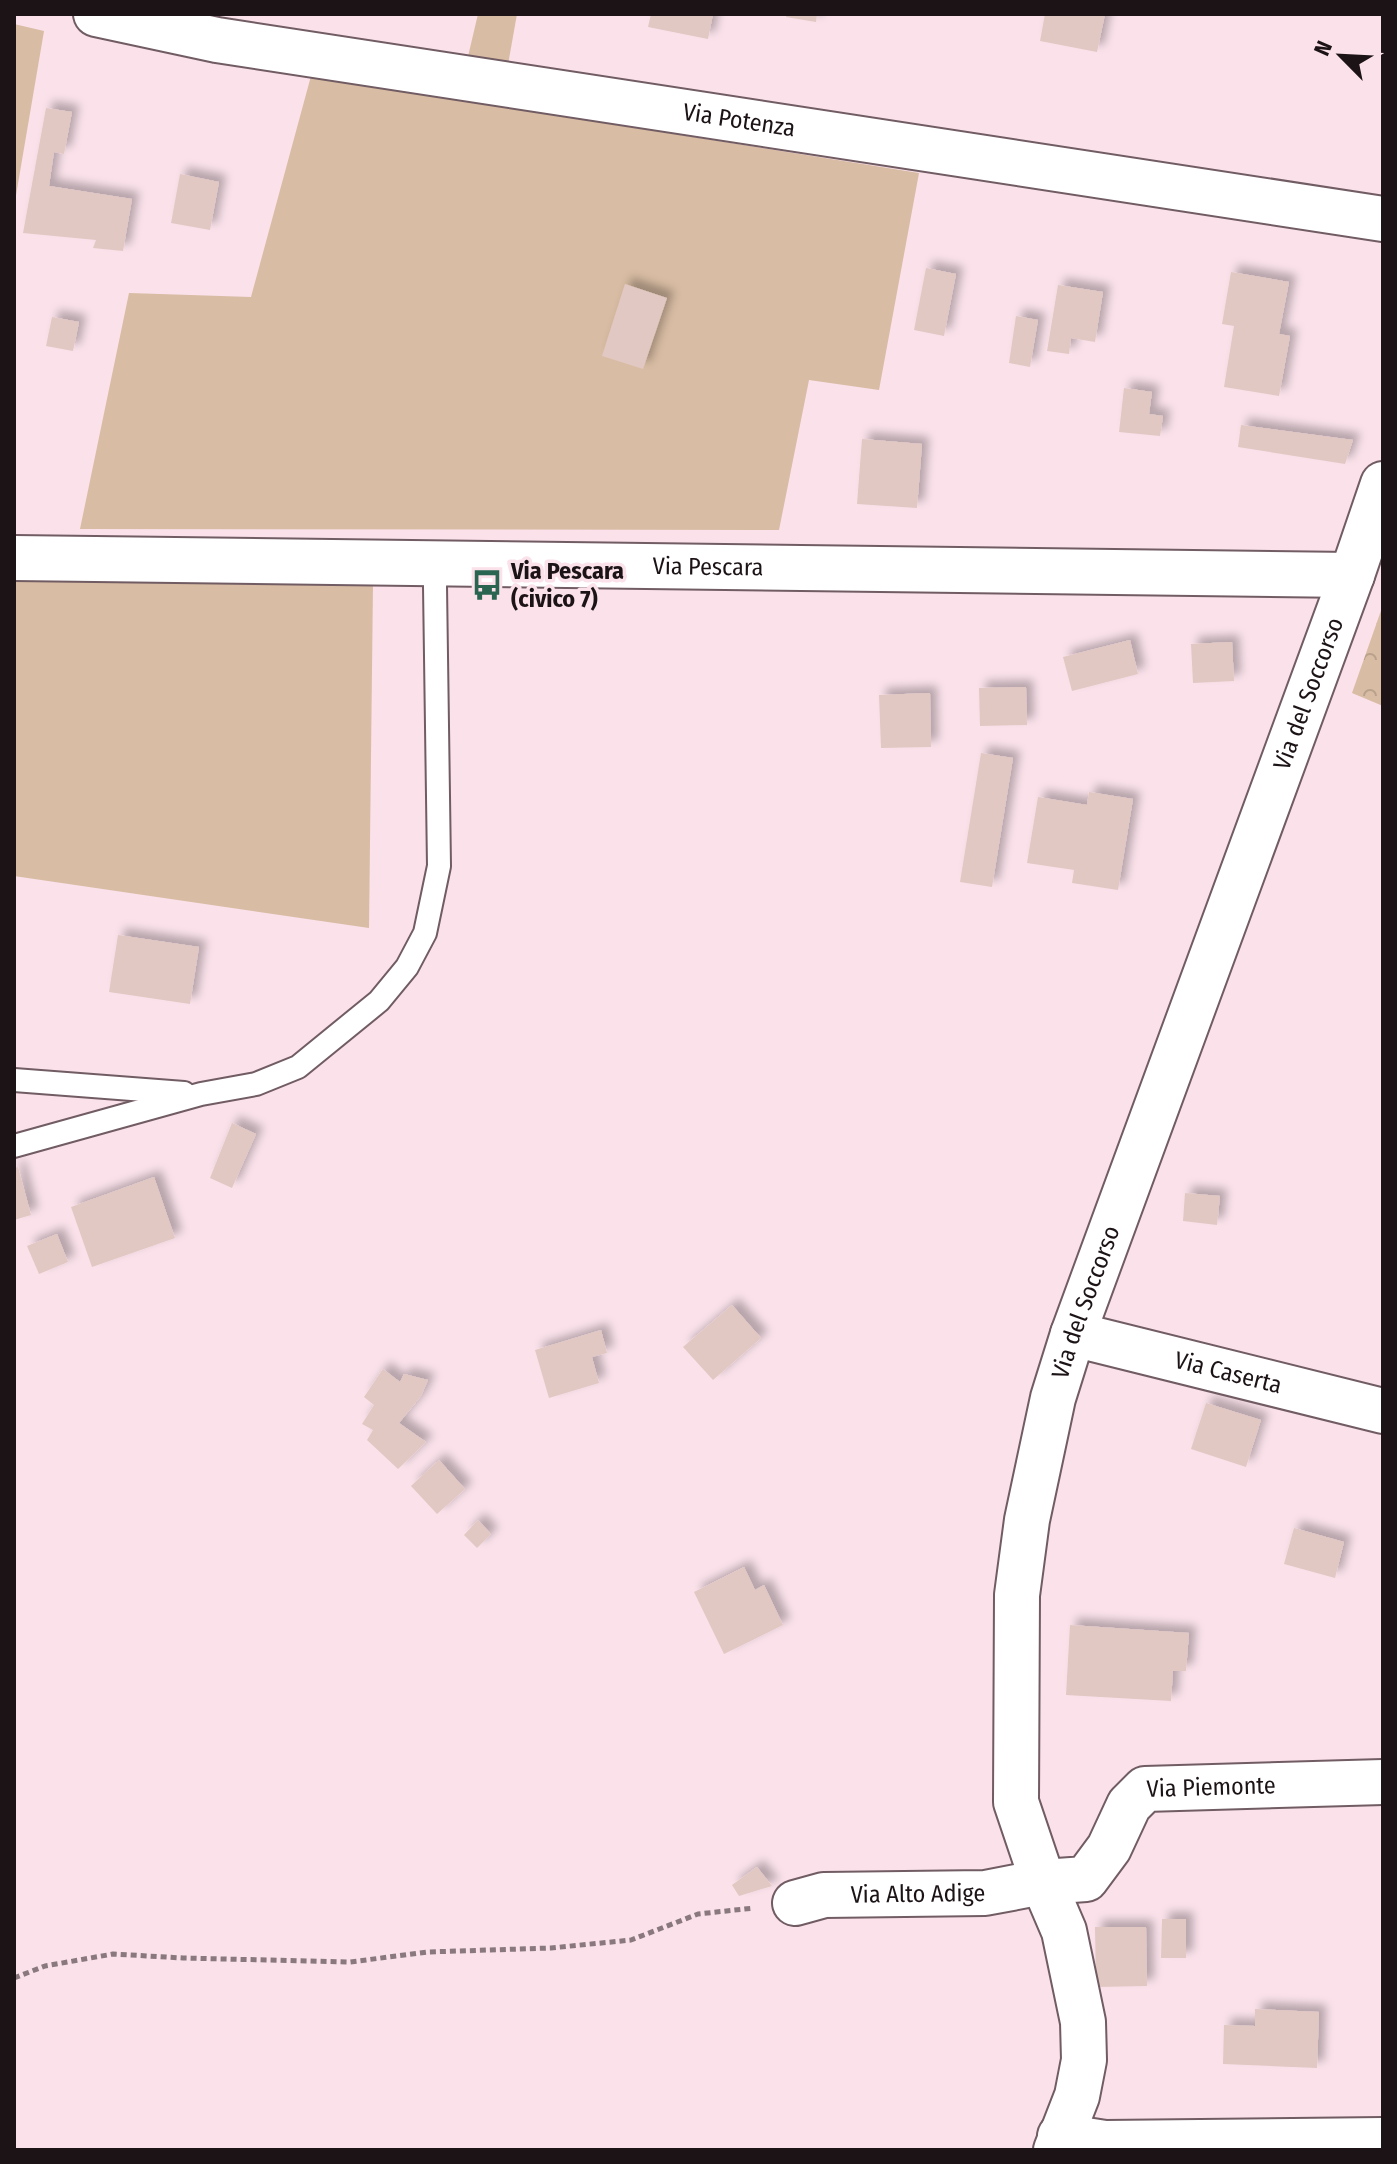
<svg xmlns="http://www.w3.org/2000/svg" width="1397" height="2164" viewBox="0 0 1397 2164" font-family="'Fira Sans Condensed',sans-serif">
  <style>
    .green { fill: #d8bca3 }
    .forest { fill: url(#forest-crowns) }
    .building { fill: #e2c8c3; filter: url(#shadow) }
    .lines { fill: none; stroke-linecap: round; stroke-linejoin: round }
    .service-casing { stroke: #715c64; stroke-width: 26 }
    .minor-casing { stroke: #715c64; stroke-width: 48 }
    .path { stroke: #89787e; stroke-width: 5; stroke-dasharray: 6 4; stroke-linecap: butt }
    .service { stroke: #fff; stroke-width: 22 }
    .minor { stroke: #fff; stroke-width: 44 }
    .labels { text-anchor: middle; dominant-baseline: central; stroke-width: 7; stroke-linejoin: round; paint-order: stroke }
    .street-label { font-size: 24px; fill: #1c1316; stroke: #fae1ea }
    .poi-label { font-size: 24px; font-weight: bold; fill: #1c1316; stroke: #fae1ea; text-anchor: start }
  </style>
  <defs>
    <pattern id="forest-crowns" width="20" height="18" patternUnits="userSpaceOnUse" patternTransform="scale(2)"><rect width="20" height="18" fill="#d8bca3"/><path d="M2 6a3 3 0 1 1 6 0M12 15a3 3 0 1 1 6 0" fill="none" stroke="#b9a18c"/></pattern>
    <filter id="shadow"><feDropShadow dx="7" dy="-7" stdDeviation="4" flood-color="#0004"/></filter>
  </defs>
  <rect width="100%" height="100%" fill="#fae1ea"/>
  <g class="green">
    <polygon points="478,14 517,14 507,70 466,65"/>
    <polygon points="14,24 44,31 14,207"/>
    <polygon points="311,76 919,173 879,390 809,380 779,530 80,529 129,293 251,297"/>
    <polygon points="14,575 373,583 369,928 14,876"/>
  </g>
  <polygon class="forest" points="1383,605 1383,706 1352,693"/>
  <g class="building">
    <polygon points="651,14 713,14 708,39 648,27"/>
    <polygon points="787,14 817,14 816,22 786,17"/>
    <polygon points="1045,14 1105,14 1097,52 1040,41"/>
    <polygon points="46,108 72,112 64,154 54,152 49,186 132,199 123,251 93,248 96,240 23,233"/>
    <polygon points="180,174 219,182 210,230 171,223"/>
    <polygon points="926,268 956,274 944,336 914,330"/>
    <polygon points="1231,272 1289,282 1279,334 1290,336 1279,396 1224,387 1234,326 1222,324"/>
    <polygon points="625,284 667,298 643,369 602,356"/>
    <polygon points="1058,285 1103,292 1095,342 1071,338 1069,354 1047,351"/>
    <polygon points="1016,316 1038,320 1030,367 1009,363"/>
    <polygon points="52,317 79,322 73,351 46,346"/>
    <polygon points="1124,388 1152,392 1149,414 1163,416 1160,436 1119,432"/>
    <polygon points="1241,425 1353,440 1345,464 1238,447"/>
    <polygon points="862,439 922,444 917,508 857,504"/>
    <polygon points="1130,640 1138,674 1072,691 1063,657"/>
    <polygon points="1232,642 1234,681 1193,683 1191,644"/>
    <polygon points="1026,687 1027,725 980,726 979,688"/>
    <polygon points="930,693 931,747 881,748 879,695"/>
    <polygon points="981,753 1013,758 992,887 960,882"/>
    <polygon points="1089,792 1133,799 1118,890 1072,883 1074,870 1027,863 1038,797 1087,805"/>
    <polygon points="118,935 199,947 190,1004 109,992"/>
    <polygon points="232,1123 256,1134 232,1188 210,1178"/>
    <polygon points="18,1167 31,1215 14,1220 14,1168"/>
    <polygon points="154,1177 175,1238 92,1267 71,1207"/>
    <polygon points="1185,1193 1220,1196 1217,1225 1183,1221"/>
    <polygon points="57,1234 68,1262 39,1274 27,1246"/>
    <polygon points="732,1305 761,1338 713,1380 683,1347"/>
    <polygon points="601,1330 607,1353 592,1357 599,1383 549,1398 535,1350"/>
    <polygon points="383,1369 400,1382 404,1374 428,1380 421,1396 399,1423 426,1442 398,1469 367,1440 373,1430 362,1424 374,1405 364,1397"/>
    <polygon points="1206,1403 1261,1420 1246,1467 1191,1449"/>
    <polygon points="439,1460 465,1489 437,1514 411,1486"/>
    <polygon points="478,1520 491,1534 477,1548 464,1535"/>
    <polygon points="1294,1528 1344,1542 1335,1578 1284,1564"/>
    <polygon points="744,1567 755,1590 764,1585 783,1625 724,1654 694,1592"/>
    <polygon points="1070,1625 1189,1633 1186,1671 1173,1671 1171,1701 1066,1695"/>
    <polygon points="757,1867 772,1886 739,1896 732,1885"/>
    <polygon points="1162,1919 1186,1919 1186,1958 1161,1958"/>
    <polygon points="1095,1927 1146,1927 1147,1986 1096,1987"/>
    <polygon points="1255,2009 1319,2012 1317,2068 1223,2064 1224,2025 1255,2026"/>
  </g>
  <g class="lines">
    <defs>
      <g id="service">
        <polyline points="14,1080 184,1093"/>
        <polyline points="14,1146 201,1094 256,1084 298,1067 379,1001 407,967 425,933 439,866 435,586 438,564"/>
      </g>
      <g id="minor">
        <path id="s1" d="M96 14 217 40 1383 219"/>
        <path id="s2" d="M14 558 1352 575"/>
        <path id="s3" d="M1073 1334 1383 1411"/>
        <path id="s4" d="M795 1903 824 1895 985 1893 1043 1882 1086 1879 1109 1848 1129 1805 1145 1789 1383 1782"/>
        <polyline points="1060,2136 1105,2143 1383,2140"/>
        <path id="s5" d="M1056 2150 1077 2096 1084 2060 1083 2022 1064 1931 1043 1882 1016 1802 1017 1595 1027 1520 1053 1398 1073 1334 1352 575 1383 484"/>
      </g>
    </defs>
    <use href="#service" class="service-casing"/>
    <use href="#minor" class="minor-casing"/>
    <polyline class="path" points="14,1978 45,1966 113,1954 183,1958 350,1962 428,1952 551,1948 631,1940 698,1914 754,1908"/>
    <use href="#service" class="service"/>
    <use href="#minor" class="minor"/>
  </g>
  <defs>
    <symbol id="bus-bare" viewBox="-9 -9 18 18"><path d="M-5-6H5V4H4V6H2V4H-2V6H-4V4H-5ZM-3.5-4V0h7V-4ZM-3.5 1.2v1.5H-2V1.2ZM2 1.2v1.5H3.5V1.2Z" fill="#296550" stroke="#fae1ea" stroke-width="2.5" paint-order="stroke"/></symbol>
  </defs>
  <g fill-rule="evenodd">
    <use href="#bus-bare" x="465" y="563" width="44" height="44"/>
  </g>
  <g class="labels">
    <g class="street-label">
      <text stroke="none"><textPath href="#s1" startOffset="652">Via Potenza</textPath></text>
      <text stroke="none"><textPath href="#s2" startOffset="694">Via Pescara</textPath></text>
      <text stroke="none"><textPath href="#s5" startOffset="1520">Via del Soccorso</textPath></text>
      <text stroke="none"><textPath href="#s5" startOffset="872">Via del Soccorso</textPath></text>
      <text stroke="none"><textPath href="#s3" startOffset="160">Via Caserta</textPath></text>
      <text stroke="none"><textPath href="#s4" startOffset="468">Via Piemonte</textPath></text>
      <text stroke="none"><textPath href="#s4" startOffset="124">Via Alto Adige</textPath></text>
    </g>
    <g class="poi-label">
      <text x="511" y="571">Via Pescara<tspan x="511" dy="28">(civico 7)</tspan></text>
    </g>
  </g>
  <rect width="1397" height="2164" fill="none" stroke="#1c1316" stroke-width="32"/>
  <g transform="translate(1341 56) rotate(294)" stroke="#fae1ea" stroke-width="6" paint-order="stroke">
  <path d="M0-6L14 30L0 20L-14 30Z" fill="#1c1316"/>
  <text y="-12" font-size="22" font-weight="bold" text-anchor="middle" fill="#1c1316">N</text>
  </g>
</svg>
